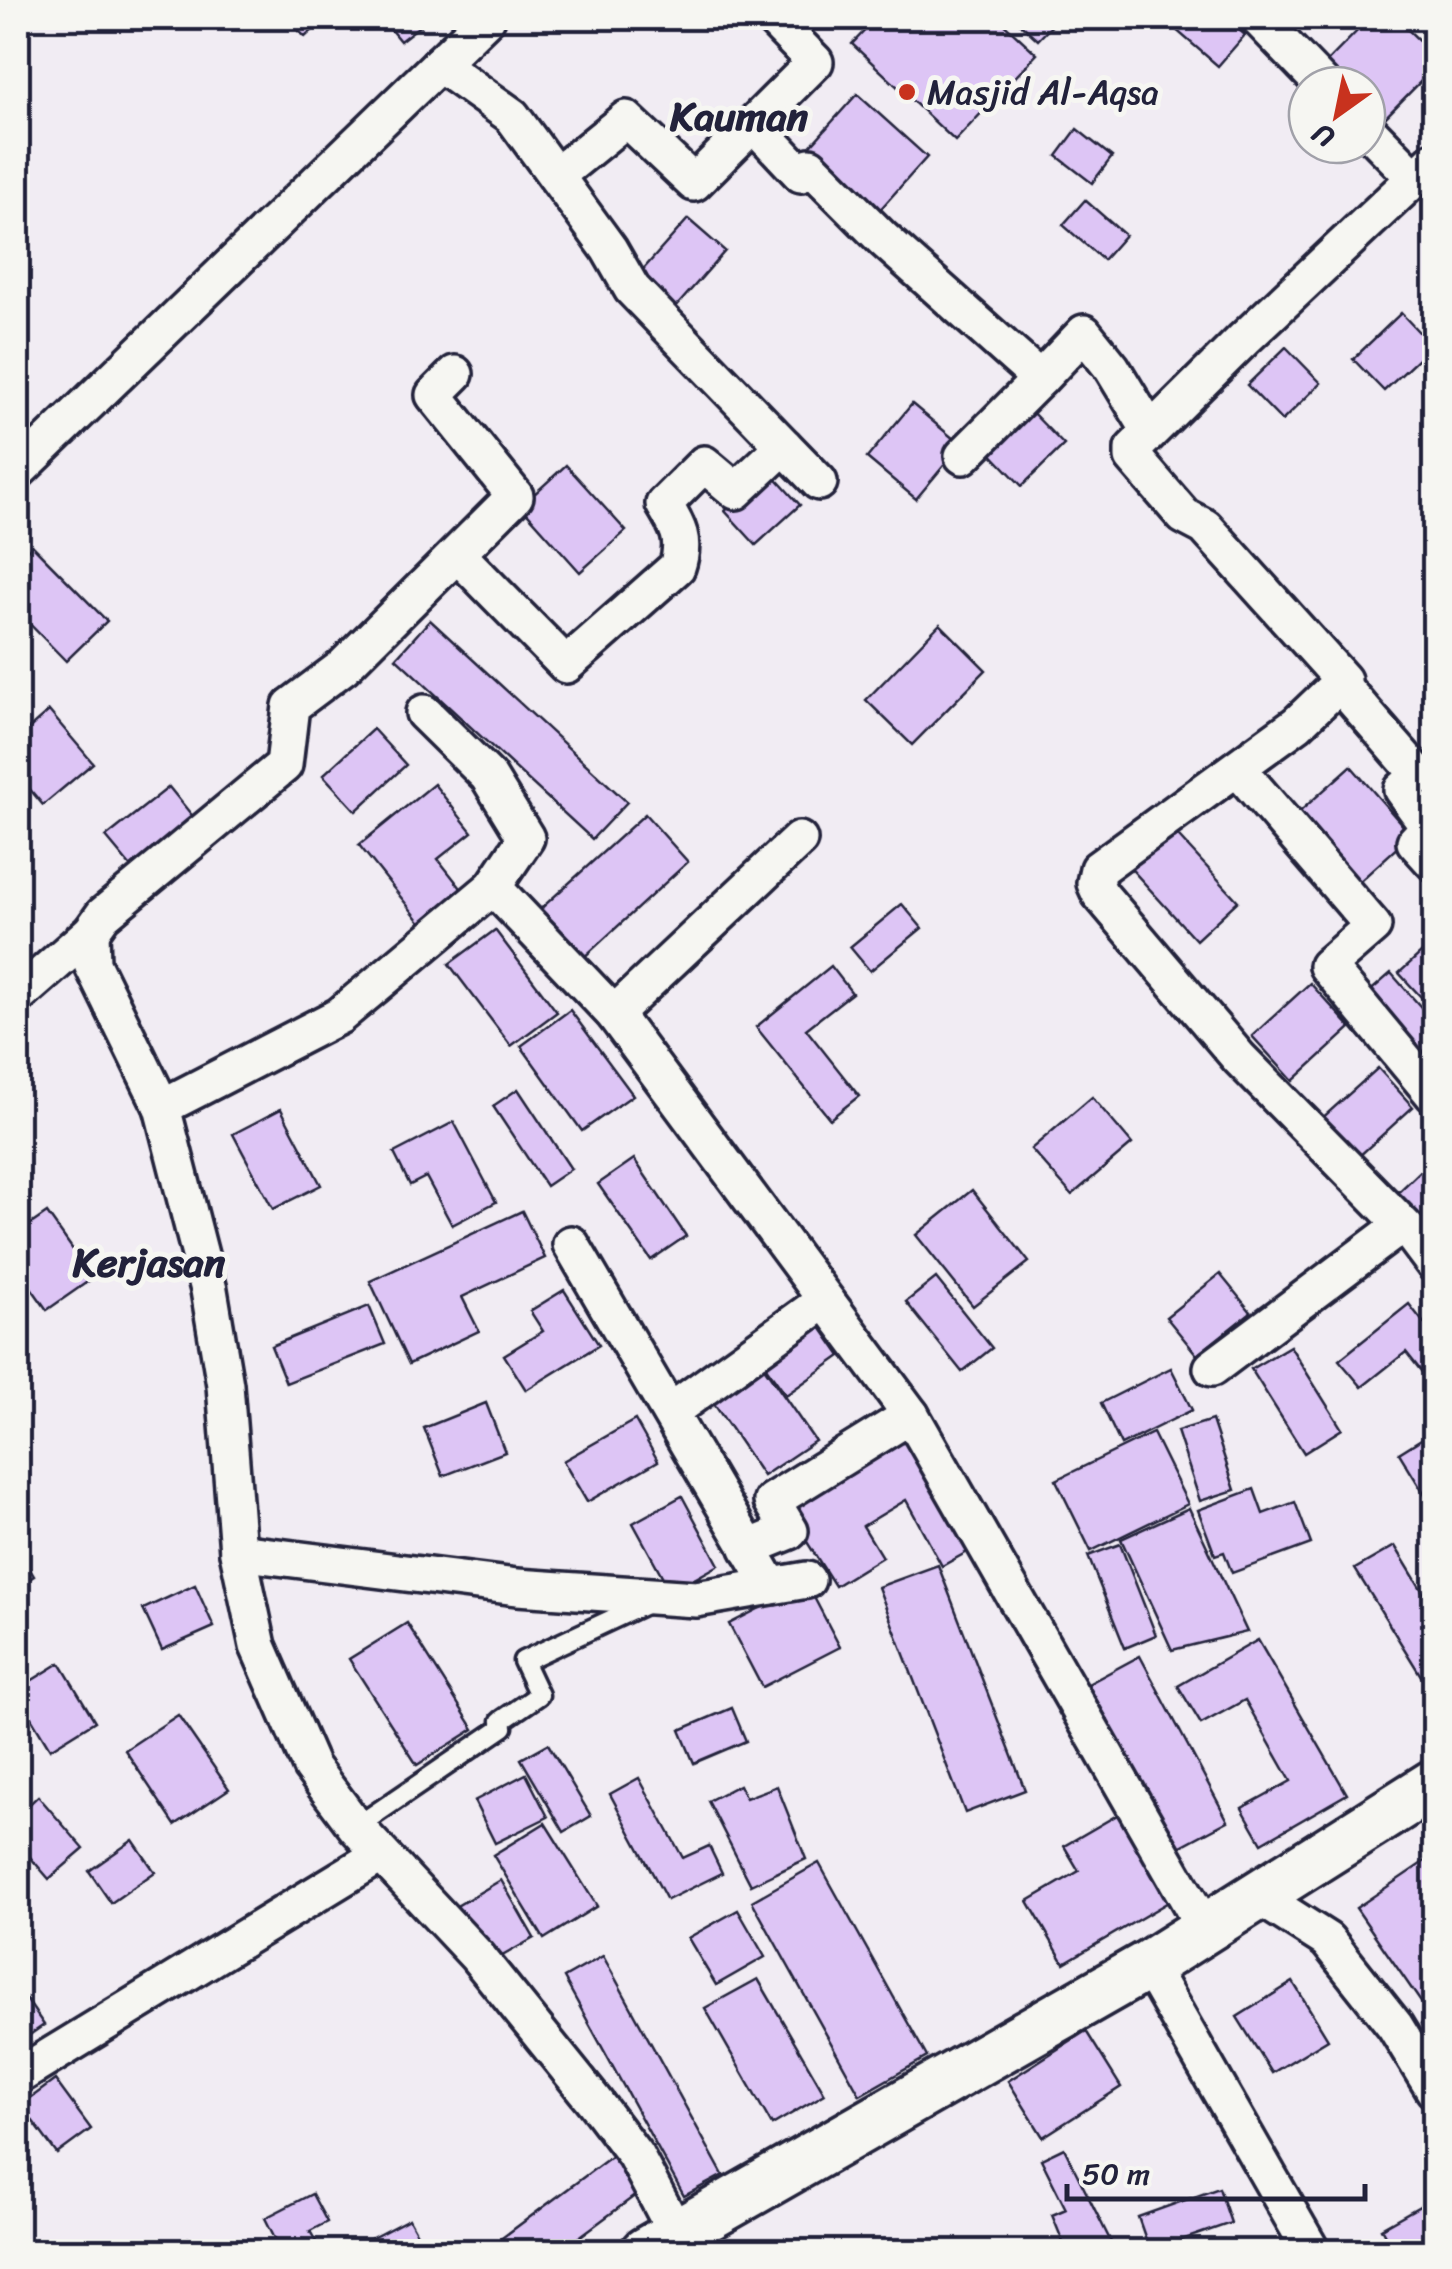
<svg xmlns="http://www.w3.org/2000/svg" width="1452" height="2269" viewBox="0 0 1452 2269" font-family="Sriracha,sans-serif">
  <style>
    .building { fill: #ddc5f5; stroke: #22223b; stroke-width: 2.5 }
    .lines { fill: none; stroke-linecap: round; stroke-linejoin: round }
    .lane-casing { stroke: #22223b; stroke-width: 25 }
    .street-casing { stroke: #22223b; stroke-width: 42 }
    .secondary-casing { stroke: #22223b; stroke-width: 55 }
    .lane { stroke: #f6f6f2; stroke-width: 18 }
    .street { stroke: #f6f6f2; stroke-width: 35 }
    .secondary { stroke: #f6f6f2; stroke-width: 48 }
    .poi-dot { fill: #c8321e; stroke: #f6f6f2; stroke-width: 4 }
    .labels { text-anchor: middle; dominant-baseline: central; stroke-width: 10; stroke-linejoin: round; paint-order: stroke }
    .poi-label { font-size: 35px; fill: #22223b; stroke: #f6f6f2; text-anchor: start }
    .quarter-label { font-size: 40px; font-weight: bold; fill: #22223b; stroke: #f6f6f2 }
  </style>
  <rect width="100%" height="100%" fill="#f1ecf3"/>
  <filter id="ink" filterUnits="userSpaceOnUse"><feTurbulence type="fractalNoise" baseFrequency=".01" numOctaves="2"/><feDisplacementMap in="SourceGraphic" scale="20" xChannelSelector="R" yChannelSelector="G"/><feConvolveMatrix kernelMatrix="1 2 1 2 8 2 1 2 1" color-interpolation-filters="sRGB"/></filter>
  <g filter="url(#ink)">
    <g class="building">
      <polygon points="286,18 326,18 305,37"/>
      <polygon points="381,18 430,18 400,41"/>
      <polygon points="877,18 998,18 1037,54 955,141 852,44"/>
      <polygon points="1014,18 1059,18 1038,40"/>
      <polygon points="1171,18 1225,18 1245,35 1218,66 1167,22"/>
      <polygon points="1370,18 1396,18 1434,55 1434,68 1379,124 1367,113 1367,85 1339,85 1321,68"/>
      <polygon points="857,94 927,157 876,214 806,151"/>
      <polygon points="1077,129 1112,157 1092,183 1057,156"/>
      <polygon points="1085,200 1125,235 1103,260 1063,225"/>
      <polygon points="688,219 725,251 668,316 631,283"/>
      <polygon points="1401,313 1432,346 1384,391 1353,359"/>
      <polygon points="1286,347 1321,383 1282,421 1247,385"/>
      <polygon points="912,404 961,445 916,499 867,458"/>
      <polygon points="1025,405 1064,445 1022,486 983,445"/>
      <polygon points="566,465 626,531 580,572 521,506"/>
      <polygon points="769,471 800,505 756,545 725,511"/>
      <polygon points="32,545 107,621 66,661 18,612 18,560"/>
      <polygon points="430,620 627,802 592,839 396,658"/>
      <polygon points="940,624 986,670 912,745 866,700"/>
      <polygon points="49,711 93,763 43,805 18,775 18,738"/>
      <polygon points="373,729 406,765 356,811 323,775"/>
      <polygon points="1351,766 1411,835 1358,883 1297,814"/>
      <polygon points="434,784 472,832 438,859 464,892 423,925 359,845"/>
      <polygon points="169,787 203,829 141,879 106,837"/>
      <polygon points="645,814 688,862 580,961 536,913"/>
      <polygon points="1168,825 1238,901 1196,940 1126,863"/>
      <polygon points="902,904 922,928 870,971 850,947"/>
      <polygon points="495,930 557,1012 511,1046 449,964"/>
      <polygon points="1434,941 1434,1011 1399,973"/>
      <polygon points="831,966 852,993 806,1029 859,1096 830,1119 756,1027"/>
      <polygon points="1391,973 1434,1022 1434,1050 1418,1065 1360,1000"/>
      <polygon points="1310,983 1351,1028 1293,1081 1252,1036"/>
      <polygon points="570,1010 633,1095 582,1131 521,1046"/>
      <polygon points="1378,1068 1413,1107 1356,1159 1320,1120"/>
      <polygon points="518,1089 571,1169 546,1186 493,1106"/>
      <polygon points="1092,1097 1132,1144 1072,1195 1031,1149"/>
      <polygon points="281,1109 321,1185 273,1209 233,1134"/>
      <polygon points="454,1122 496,1202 452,1225 426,1177 410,1185 394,1153"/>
      <polygon points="1434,1158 1434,1252 1387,1203"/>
      <polygon points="634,1159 686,1236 651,1260 598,1184"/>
      <polygon points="972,1190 1029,1262 973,1306 916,1235"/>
      <polygon points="522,1211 545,1258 462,1297 479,1331 409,1364 370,1281"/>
      <polygon points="47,1213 93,1278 47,1310 18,1269 18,1233"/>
      <polygon points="1220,1274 1251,1312 1197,1355 1166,1317"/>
      <polygon points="936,1278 992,1348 962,1372 906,1302"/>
      <polygon points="564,1290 599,1345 526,1390 504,1355 543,1331 530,1311"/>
      <polygon points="1409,1304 1434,1336 1434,1376 1429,1381 1406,1352 1362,1387 1339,1360"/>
      <polygon points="369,1306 385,1344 286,1383 271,1346"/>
      <polygon points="814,1317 841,1356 786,1395 758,1356"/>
      <polygon points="1290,1346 1342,1429 1304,1453 1251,1369"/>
      <polygon points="761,1363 815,1441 763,1476 710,1398"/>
      <polygon points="1171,1368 1192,1410 1121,1445 1101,1403"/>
      <polygon points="486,1403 505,1452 443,1476 424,1428"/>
      <polygon points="635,1420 658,1461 587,1502 563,1461"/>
      <polygon points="1212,1420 1235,1490 1200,1501 1177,1431"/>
      <polygon points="907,1426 978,1546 942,1566 906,1500 863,1526 882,1557 835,1586 783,1504"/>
      <polygon points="1434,1431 1434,1510 1399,1453"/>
      <polygon points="1153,1433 1188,1504 1091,1551 1056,1480"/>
      <polygon points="1254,1489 1263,1514 1295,1502 1311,1544 1232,1573 1224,1552 1215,1555 1198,1510"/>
      <polygon points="682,1496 719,1565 671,1592 633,1523"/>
      <polygon points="1189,1508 1247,1632 1172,1650 1121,1539"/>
      <polygon points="1120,1544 1156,1635 1125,1648 1088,1556"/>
      <polygon points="1395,1546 1434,1610 1434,1679 1426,1684 1355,1569"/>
      <polygon points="18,1549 34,1576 18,1586"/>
      <polygon points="938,1565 1025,1790 965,1813 878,1587"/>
      <polygon points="807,1584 840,1647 762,1687 729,1624"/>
      <polygon points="195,1585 214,1627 162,1650 143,1609"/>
      <polygon points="407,1623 474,1729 417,1765 349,1659"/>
      <polygon points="1258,1640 1347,1794 1262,1843 1242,1808 1291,1781 1245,1700 1201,1724 1178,1686"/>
      <polygon points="1140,1656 1228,1821 1177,1848 1088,1684"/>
      <polygon points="60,1663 95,1721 50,1749 18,1696 18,1689"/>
      <polygon points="732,1708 746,1741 694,1763 680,1730"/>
      <polygon points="178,1715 229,1789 175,1825 125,1750"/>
      <polygon points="548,1744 591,1816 564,1832 521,1759"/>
      <polygon points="526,1774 548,1817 495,1843 474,1801"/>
      <polygon points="639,1778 683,1858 709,1846 722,1873 667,1900 610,1794"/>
      <polygon points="739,1785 746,1798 777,1786 806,1859 751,1885 708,1801"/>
      <polygon points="38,1796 84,1849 49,1879 18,1843 18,1815"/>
      <polygon points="1131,1807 1182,1894 1064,1963 1028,1901 1079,1871 1064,1846"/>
      <polygon points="545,1823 597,1906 544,1939 493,1855"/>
      <polygon points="133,1840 155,1872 111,1903 89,1871"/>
      <polygon points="1434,1855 1434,2006 1427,2011 1356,1908"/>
      <polygon points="819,1863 927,2057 860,2095 752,1901"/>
      <polygon points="501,1880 534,1938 488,1964 455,1907"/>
      <polygon points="738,1910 765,1957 716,1985 688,1938"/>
      <polygon points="603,1956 723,2175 684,2196 564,1978"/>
      <polygon points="758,1979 825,2094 772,2125 705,2008"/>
      <polygon points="1293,1982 1328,2039 1272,2073 1237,2017"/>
      <polygon points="22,1993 44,2025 18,2043 18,1996"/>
      <polygon points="1434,2014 1434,2043 1421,2024"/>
      <polygon points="1086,2031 1121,2087 1043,2137 1008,2081"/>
      <polygon points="55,2080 91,2129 57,2154 21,2105"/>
      <polygon points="1064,2148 1116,2252 1067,2252 1052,2215 1066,2209 1041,2159"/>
      <polygon points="616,2153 644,2189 559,2252 483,2252"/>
      <polygon points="1219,2188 1231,2223 1150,2251 1138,2217"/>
      <polygon points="312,2194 327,2222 310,2231 322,2252 264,2252 278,2244 265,2218"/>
      <polygon points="1434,2198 1434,2252 1394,2252 1381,2228"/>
      <polygon points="409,2219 427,2252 345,2252"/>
      <polygon points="188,2238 199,2252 169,2252"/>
    </g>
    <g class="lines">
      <defs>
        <g id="lane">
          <polyline points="356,1827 503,1727 501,1721 539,1695 523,1661 647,1603"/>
          <polyline points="693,2224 709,2252"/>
        </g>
        <g id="street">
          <polyline points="1258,18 1323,85"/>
          <path d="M439 64 512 116 609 249 632 289 784 446 736 491 704 464 664 504C678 527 686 540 677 567L566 665 458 555"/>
          <polyline points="754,124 801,174 810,166 883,239 1040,379 1084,333 1112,368 1150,431"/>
          <polyline points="1367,129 1415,178"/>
          <polyline points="1434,160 1244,339 1133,449 1133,457 1184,516 1205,527 1343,680 1297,724 1098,869 1095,883 1100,894 1239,1058 1410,1232 1434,1264"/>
          <polyline points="557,175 626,119 694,183 815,62 772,18"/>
          <polyline points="784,446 819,482"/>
          <polyline points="963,456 1040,379"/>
          <polyline points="18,471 487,18"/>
          <polyline points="1340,684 1419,775 1402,790 1429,827 1415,842 1434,863"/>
          <polyline points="1238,769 1373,926 1327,966 1434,1095"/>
          <polyline points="493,887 614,1014 911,1415 1205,1929"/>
          <polyline points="91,932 92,964 162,1107 209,1290 225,1385 238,1552 258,1646 311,1767 356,1827 477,1956 594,2101 635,2155 676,2233"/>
          <polyline points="18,996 91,932 103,915 284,765 291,706 343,667 515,496 434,395 455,374"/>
          <polyline points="614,1014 799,840"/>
          <polyline points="162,1107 339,1016 493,887 526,838 488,776 424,713"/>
          <polyline points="571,1244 771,1586"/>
          <polyline points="1212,1368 1402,1225"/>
          <polyline points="670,1412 824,1301"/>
          <polyline points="748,1548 790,1531 772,1501 911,1415"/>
          <polyline points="238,1552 517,1587 696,1599 807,1580"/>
          <polyline points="1258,1896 1327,1940 1395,2026 1434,2090"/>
          <polyline points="1148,1965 1312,2252"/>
          <polyline points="18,2076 380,1855"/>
        </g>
        <polyline id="secondary" points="645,2252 1148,1965 1434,1784"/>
      </defs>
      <use href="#lane" class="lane-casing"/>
      <use href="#street" class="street-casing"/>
      <use href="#secondary" class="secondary-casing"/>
      <use href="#lane" class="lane"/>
      <use href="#street" class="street"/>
      <use href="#secondary" class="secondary"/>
    </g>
  </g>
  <circle class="poi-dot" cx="907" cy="92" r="10"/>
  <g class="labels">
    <g class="poi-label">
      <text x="927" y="92">Masjid Al-Aqsa</text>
    </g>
    <g class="quarter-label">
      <text x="739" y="116">Kauman</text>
      <text x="149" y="1262">Kerjasan</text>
    </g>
  </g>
  <rect width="1452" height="2269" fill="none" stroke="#f6f6f2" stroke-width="60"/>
  <rect x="30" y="30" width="1392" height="2209" fill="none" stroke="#22223b" stroke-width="4" filter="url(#ink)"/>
  <g transform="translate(1337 115) rotate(213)"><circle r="48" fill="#f6f6f2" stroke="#a1a1a9" stroke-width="2.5"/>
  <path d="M0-8L18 38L0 25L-18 38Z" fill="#c8321e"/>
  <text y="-15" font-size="28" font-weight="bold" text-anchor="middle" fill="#22223b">U</text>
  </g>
  <path d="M1067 2184v15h298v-15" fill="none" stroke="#22223b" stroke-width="5"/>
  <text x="1082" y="2184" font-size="30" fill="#22223b" stroke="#f6f6f2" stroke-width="8" paint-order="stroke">50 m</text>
</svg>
